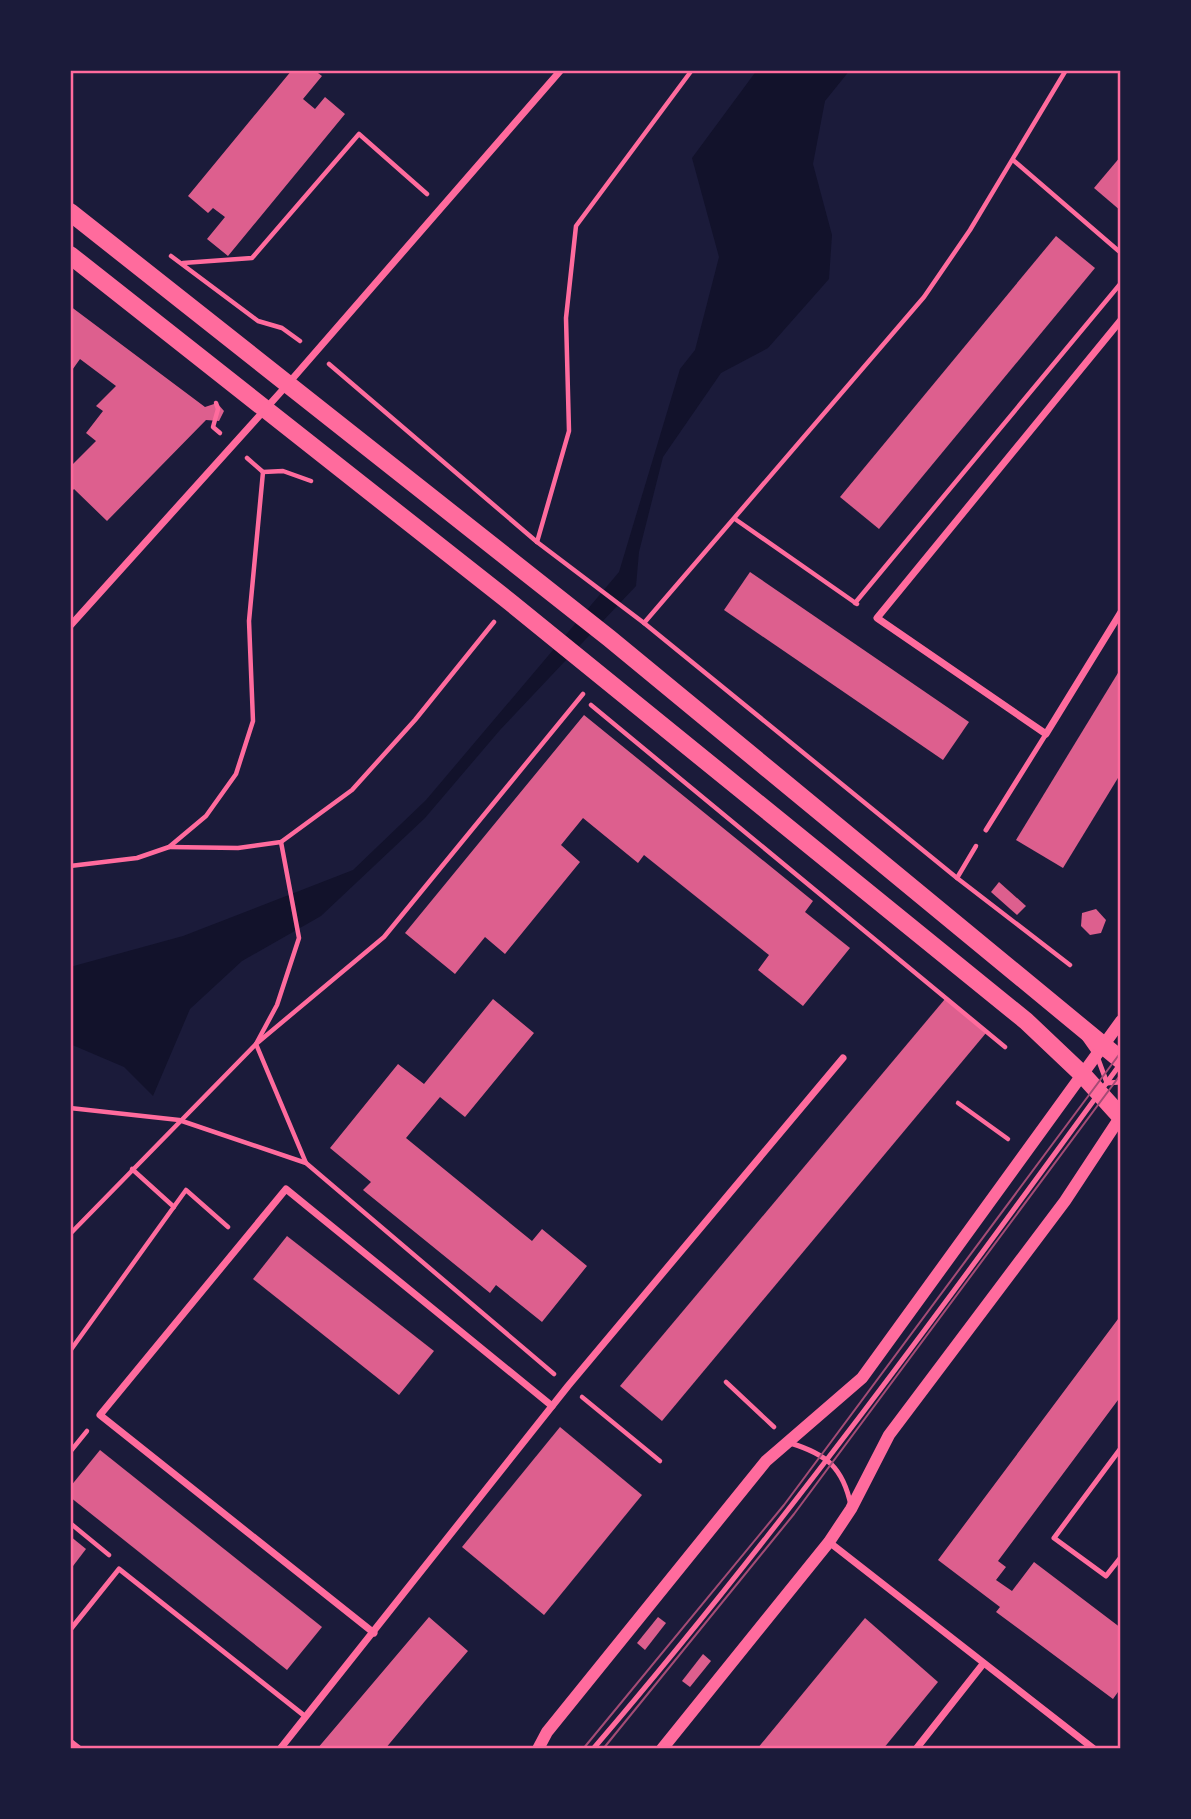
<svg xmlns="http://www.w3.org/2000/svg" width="1191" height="1819" viewBox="0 0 1191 1819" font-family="'Fira Sans Condensed',sans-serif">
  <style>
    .water { fill: #12122b }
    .building { fill: #dd5f8e }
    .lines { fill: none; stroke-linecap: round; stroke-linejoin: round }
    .path { stroke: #ff6b9d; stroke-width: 4.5 }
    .service { stroke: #ff6b9d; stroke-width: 5 }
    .minor { stroke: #ff6b9d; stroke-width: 7 }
    .tertiary { stroke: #ff6b9d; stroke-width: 12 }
    .primary { stroke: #ff6b9d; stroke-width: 18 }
    .tram { stroke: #a44b75; stroke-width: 2 }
    .neatline { fill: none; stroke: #ff6b9d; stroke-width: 2.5 }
  </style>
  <rect width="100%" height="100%" fill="#1b1b3a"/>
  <polygon class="water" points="757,70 850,70 825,101 813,164 832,235 829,279 768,348 721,373 663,457 639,552 636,586 500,730 425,818 321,916 242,961 190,1009 153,1096 124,1067 70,1044 70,967 183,936 353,870 426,800 619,572 680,369 695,350 719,257 692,158"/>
  <g class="building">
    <polygon points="292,70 314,70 322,76 303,99 315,109 325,97 345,114 228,256 207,239 225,217 213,208 208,213 188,196"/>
    <polygon points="1121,156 1121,211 1094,188"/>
    <polygon points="1056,236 1095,268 879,529 840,497"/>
    <polygon points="70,306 205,407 217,403 224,411 219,421 206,420 107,521 74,489 70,493 70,467 96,441 86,433 103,411 96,406 116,386 80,359 70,373"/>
    <polygon points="750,572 969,722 943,760 724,610"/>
    <polygon points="1121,668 1121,773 1063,868 1016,840"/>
    <polygon points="584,715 813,901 805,912 850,948 803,1006 758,970 769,955 644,855 638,863 583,818 561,845 580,862 505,954 485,937 455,974 405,933"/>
    <polygon points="999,882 1026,906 1017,915 991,892"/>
    <polygon points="1096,909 1106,920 1101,933 1090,935 1081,926 1082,913"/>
    <polygon points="493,999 534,1033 465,1117 440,1097 406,1138 532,1241 542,1229 587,1266 542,1322 496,1285 490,1293 363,1190 371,1182 330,1148 398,1064 424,1084"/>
    <polygon points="945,999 986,1033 662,1421 620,1386"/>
    <polygon points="287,1236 434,1351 399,1395 253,1279"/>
    <polygon points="1121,1315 1121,1396 998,1561 1006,1567 996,1580 1012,1591 1034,1562 1121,1628 1121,1695 1118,1692 1113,1699 996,1612 1000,1607 938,1560"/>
    <polygon points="560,1427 642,1495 544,1615 462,1547"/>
    <polygon points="100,1450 322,1627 287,1670 70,1497 70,1487"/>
    <polygon points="70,1536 86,1549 70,1570"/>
    <polygon points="429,1617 468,1651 425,1701 385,1749 317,1749"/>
    <polygon points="658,1617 666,1623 645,1650 637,1643"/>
    <polygon points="865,1618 938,1682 883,1749 757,1749"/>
    <polygon points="703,1654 711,1661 690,1687 682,1681"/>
  </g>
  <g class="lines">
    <g class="path">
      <polyline points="1013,160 1121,253"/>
      <polyline points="171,256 258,321 282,328 300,341"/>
      <polyline points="183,263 252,258 359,134 427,194"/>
      <polyline points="329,364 537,542 644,623 957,878 1070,965"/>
      <polyline points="216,403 218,409 213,427 220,433"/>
      <polyline points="247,458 263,472 283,471 311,481"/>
      <polyline points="735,519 857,604"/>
      <polyline points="537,542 569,431 566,318 576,226 692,70"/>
      <polyline points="855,603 1121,283"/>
      <polyline points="644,623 924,297 970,230 1066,70"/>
      <polyline points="591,705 1005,1047"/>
      <polyline points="169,847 238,848 281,842 352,790 415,720 494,622"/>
      <polyline points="70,866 137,858 169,847 206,816 236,774 253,721 249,621 263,472"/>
      <polyline points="957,878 976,846"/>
      <polyline points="958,1103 1008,1139"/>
      <polyline points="70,1108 179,1120 306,1163 554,1374"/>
      <polyline points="306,1163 256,1044 384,937 583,694"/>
      <polyline points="132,1169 174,1207"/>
      <polyline points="70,1234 256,1044 277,1005 299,938 281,842"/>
      <polyline points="70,1351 186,1190 228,1227"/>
      <polyline points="726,1382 774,1427"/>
      <polyline points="582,1397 660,1461"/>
      <polyline points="70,1452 87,1431"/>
      <polyline points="70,1523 109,1555"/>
    </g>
    <g class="service">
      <polyline points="986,830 1046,734"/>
      <polyline points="1085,1039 1097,1056 1107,1083"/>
      <polyline points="1107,1083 1121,1082"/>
      <path d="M790 1443C826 1454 843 1467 851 1506"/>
      <polyline points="1121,1448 1054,1538 1106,1576 1121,1557"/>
      <polyline points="70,1630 119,1569 306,1717"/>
      <path d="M593 1749C781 1530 951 1296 1121 1063"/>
    </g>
    <g class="minor">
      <polyline points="1121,320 877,618 1046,734 1121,612"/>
      <polyline points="70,626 287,385 561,70"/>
      <polyline points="829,1542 1094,1749"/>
      <polyline points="374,1633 100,1415 286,1189 552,1406"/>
      <polyline points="70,1742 79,1749"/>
      <polyline points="280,1749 568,1386 843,1058"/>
      <polyline points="916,1749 983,1664"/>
    </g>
    <g class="tertiary">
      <polyline points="538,1749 547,1732 766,1461 862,1378 1121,1021"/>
      <polyline points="662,1749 829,1542 851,1509 889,1435 1065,1201 1121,1116"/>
    </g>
    <g class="primary">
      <polyline points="70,212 609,638 1121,1060"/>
      <polyline points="70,255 510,602 1026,1021 1083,1075 1121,1117"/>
    </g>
    <g class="tram">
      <polyline points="583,1749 784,1505 1121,1052"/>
      <polyline points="603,1749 794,1514 1121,1074"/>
    </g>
  </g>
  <rect width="1191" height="1819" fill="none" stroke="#1b1b3a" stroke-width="144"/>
  <rect x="72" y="72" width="1047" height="1675" class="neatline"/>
</svg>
